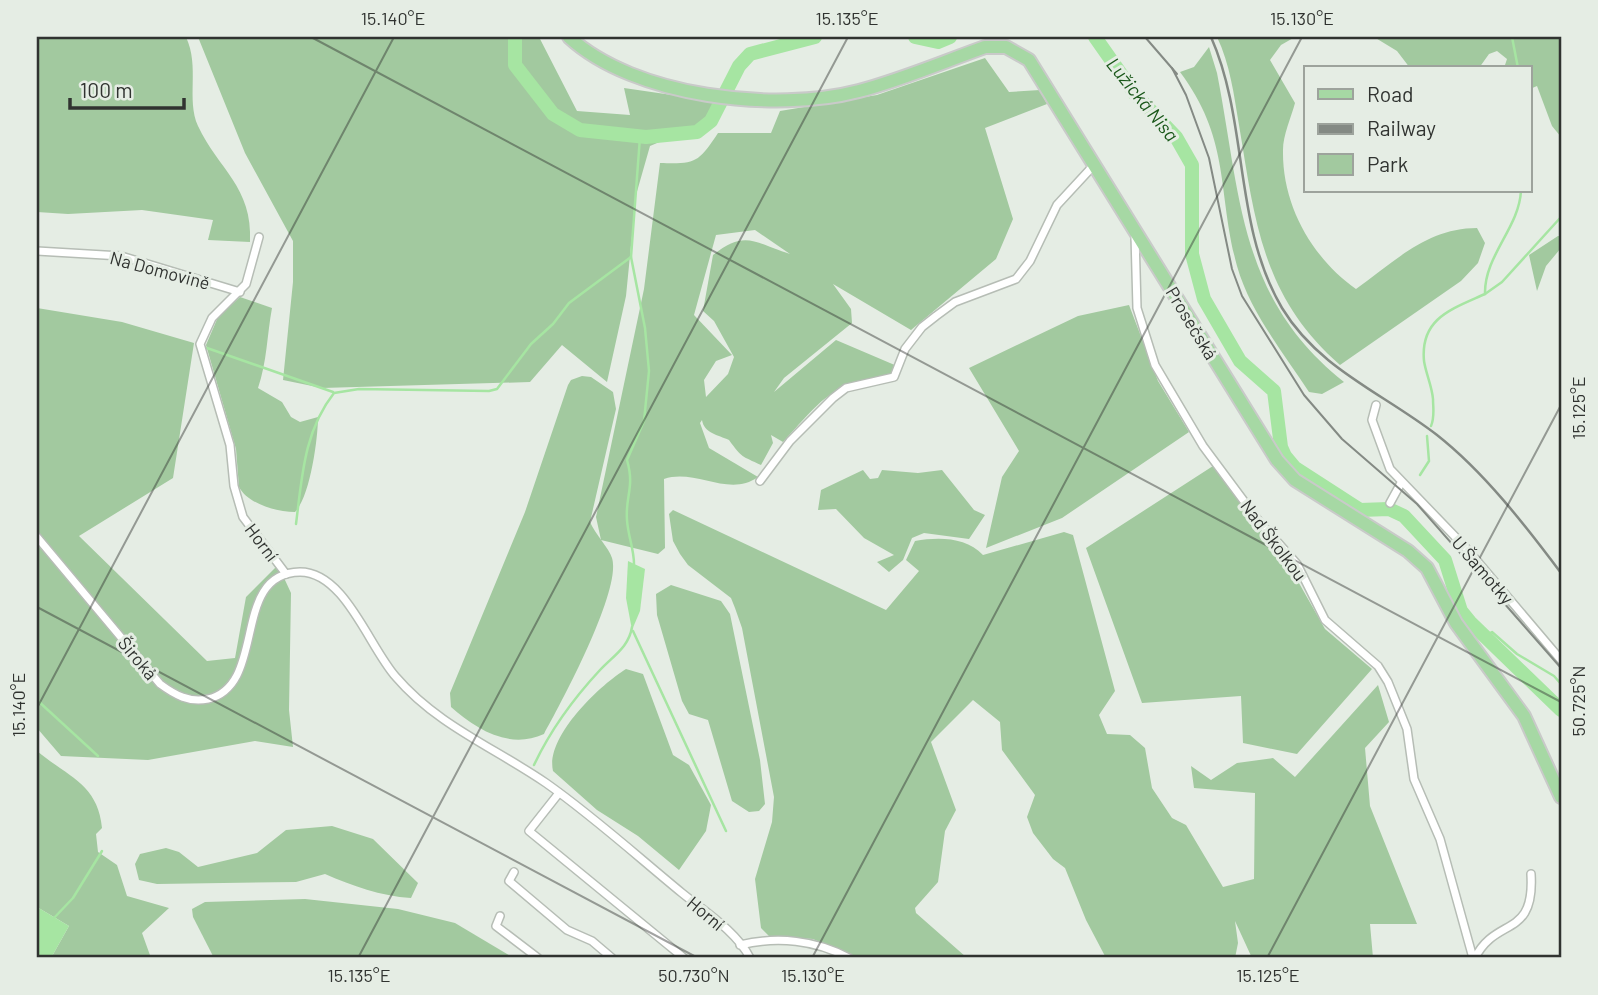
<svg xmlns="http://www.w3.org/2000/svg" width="1598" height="995" viewBox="0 0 1598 995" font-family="Barlow,sans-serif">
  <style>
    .green { fill: #a2c99f; fill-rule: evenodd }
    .water { fill: #a6e5a2 }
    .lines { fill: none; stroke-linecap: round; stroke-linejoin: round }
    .stream { stroke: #a6e5a2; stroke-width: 2.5 }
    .river { stroke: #a6e5a2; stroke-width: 14 }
    .minor-casing { stroke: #b6bdb5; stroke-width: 10 }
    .primary-casing { stroke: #c9cac9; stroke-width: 16 }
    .minor { stroke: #fff; stroke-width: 7 }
    .primary { stroke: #a6d8a4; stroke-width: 12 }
    .tram { stroke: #848a84; stroke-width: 2 }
    .rail { stroke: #848a84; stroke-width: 2.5 }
    .ticks { fill: none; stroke: #303330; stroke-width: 2; stroke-opacity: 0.45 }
    .labels { text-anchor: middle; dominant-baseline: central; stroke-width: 6; stroke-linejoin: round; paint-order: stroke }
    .street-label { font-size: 18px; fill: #303330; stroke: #e5ede4 }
    .water-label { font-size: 19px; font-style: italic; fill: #195719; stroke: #e5ede4 }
    .neatline { fill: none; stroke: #303330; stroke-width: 2.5 }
    .ticks-label { font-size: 18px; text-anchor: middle; fill: #303330 }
  </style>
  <rect width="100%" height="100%" fill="#e5ede4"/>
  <g class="green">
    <path d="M37 37H186C200 67 186 99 198 126 218 169 253 187 250 242L208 240 213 220 142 210 68 214 37 212Z"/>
    <polygon points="198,37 539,37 577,111 630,115 624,88 720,102 697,126 650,146 636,195 626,296 607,382 562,345 530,382 322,388 283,380 293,282 293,241 245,153"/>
    <path d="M1217 37H1295L1281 45 1270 60 1295 103C1291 118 1283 135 1283 150 1282 205 1312 258 1356 289 1394 262 1427 228 1477 228L1485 243 1478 263 1461 281 1340 365C1262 297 1255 221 1239 125 1234 95 1230 64 1217 37Z"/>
    <polygon points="1374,37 1561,37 1561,137 1552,126 1537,86 1530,89 1530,68 1504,68 1507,59 1497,51 1489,54 1479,68 1410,68 1397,51"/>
    <path d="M1209 47 1217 73C1241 195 1238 298 1344 382L1322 394 1309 392C1283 352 1250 312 1237 266 1217 192 1231 140 1180 72L1194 67Z"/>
    <path d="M985 58 1009 92 1040 90 1047 104 985 128 1013 219 996 259 911 330 833 284 851 309 852 323 784 378 774 392 836 340 897 366 890 376C831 382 821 401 783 442L771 435 773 443 761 465C742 456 742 458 729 440 718 435 704 433 702 420L700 423 709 448 758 477C729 498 695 468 664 479L665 548 658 554 601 540 596 517 644 289 660 163C696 164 698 163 718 133H771L780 111 877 95ZM755 230 790 254C754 243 746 229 713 255L703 311 714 321 734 357 728 374 706 397 704 380 716 361 732 355 694 315 716 235Z"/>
    <polygon points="1558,236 1561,236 1561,248 1546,266 1537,291 1529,255"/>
    <path d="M240 297 272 308C267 335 267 362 258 388L282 402 291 417 300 422 318 417C318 439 310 497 295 512 277 512 248 504 239 487L236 449 206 345 218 317Z"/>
    <polygon points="1129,305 1158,381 1189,432 1062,518 986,548 1002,477 1019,451 969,368 1078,316"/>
    <polygon points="37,308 122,322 194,343 173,478 79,536 207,661 235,658 246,597 278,565 291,593 289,710 293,747 255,741 148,760 61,756 37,728"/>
    <path d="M582 376 591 377 613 392 616 409 590 522C595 534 609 548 612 558 622 590 561 703 544 734 509 750 476 729 451 707L450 693 525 512 568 385 571 380Z"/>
    <polygon points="1213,466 1291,569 1325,629 1372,669 1297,754 1243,743 1241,696 1142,703 1086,548"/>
    <polygon points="863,470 870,479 878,478 882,470 918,473 942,470 974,510 985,515 969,539 924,533 912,538 903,560 889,572 877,562 894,555 864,538 836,509 818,510 821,490"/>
    <path d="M673 510 886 610 919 571 906 560 915 541C939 537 966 537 983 555L1064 532 1073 535 1115 691 1099 715 1107 734 1130 735 1145 748 1152 788 1172 818 1186 825 1223 887 1254 879 1255 793 1194 788 1191 766 1211 780 1237 763 1273 758 1295 777 1378 685 1389 722 1365 748 1370 806 1417 924H1370L1373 958H1252L1235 921 1238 943 1235 958H1106L1086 920 1065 868 1053 859 1033 833 1027 817 1035 795 1002 750 1000 722 973 700 931 742 956 810 945 831 938 882 915 908 916 913 966 957 855 958 813 939 769 936 761 928 755 879 772 822 774 797 742 628 735 608 731 598 688 565 680 554 673 541 669 514Z"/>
    <polygon points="671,585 721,601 730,614 760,760 765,804 759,811 749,812 732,801 708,720 689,714 682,701 657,615 656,594"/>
    <path d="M626 669 643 674 673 755 689 765 711 805 706 831 679 870 638 836 597 810 553 771C545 737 600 685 626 669Z"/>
    <path d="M37 751C68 777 98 784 102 828L96 834 98 852 117 865 127 896 169 908 142 933 151 958H51L69 926 37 907Z"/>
    <path d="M332 826 373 839 418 883 411 898C380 896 353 886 325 874L296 882 157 884 139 880 135 864 140 854 166 848 179 852 198 867 257 853 286 830Z"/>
    <polygon points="305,899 398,909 455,923 514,958 214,958 193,917 192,909 205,902"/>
  </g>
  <g class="water">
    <polygon points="628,561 645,569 640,611 632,630 626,598"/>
    <polygon points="37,907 69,926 51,958 37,958"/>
  </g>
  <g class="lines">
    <g class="stream">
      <polyline points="1512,37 1518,68"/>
      <polyline points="1485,294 1502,282 1561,217"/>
      <polyline points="207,348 333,392"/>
      <path d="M1431 426C1435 417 1433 408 1433 399 1432 386 1426 374 1424 361 1420 318 1452 309 1485 294 1484 256 1519 228 1521 191"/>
      <polyline points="1420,475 1429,461 1427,436"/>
      <path d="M296 524C302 477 304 431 334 393L359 389 489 391 497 389 531 344 553 324 569 303 631 257"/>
      <path d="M634 564C634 549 628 536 627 520 625 496 635 488 627 460L644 421 649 371 645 328 631 257 640 137"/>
      <polyline points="633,631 726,831"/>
      <polyline points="1484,636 1492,632 1517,654 1554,676 1561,684"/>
      <polyline points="37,700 98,756"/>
      <path d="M534 765C550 731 574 698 600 670 613 656 629 647 632 627"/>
      <polyline points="53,919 73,898 102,851"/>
    </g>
    <g class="river">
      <polyline points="515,37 515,65 553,114 580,130 646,137 697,132 711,121 739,66 750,54 815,37"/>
      <polyline points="915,37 938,42 950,37"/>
      <polyline points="1095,37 1135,94 1176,137 1192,165 1192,254 1204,299 1240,361 1274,391 1281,447 1285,456 1295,468 1360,510 1389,509 1404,516 1445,560 1461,611 1470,622 1561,710"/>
    </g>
    <defs>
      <g id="minor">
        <polyline points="1135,235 1137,308 1155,365 1203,446 1258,520 1297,564 1325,620 1378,666 1388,682 1407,729 1414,779 1440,839 1473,958"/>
        <polyline points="259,237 246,284 212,318 200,344 230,445 234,486 243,517 286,574"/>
        <polyline points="37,251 121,256 240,292"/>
        <polyline points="1376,405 1372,420 1390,469 1467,549 1561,660"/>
        <polyline points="760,481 790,441 833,398 846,388 894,377 905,349 922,327 936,316 955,302 1016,279 1030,261 1057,205 1094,165"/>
        <polyline points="1390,503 1401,483"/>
        <path d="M37 537 160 684C175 695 189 703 208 699 268 685 230 573 300 572 345 572 369 647 396 677 437 725 495 748 546 783 593 816 637 856 682 893 704 911 737 932 750 958"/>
        <polyline points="559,793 529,831 684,958"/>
        <polyline points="514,872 509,881 567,930 592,941 612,958"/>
        <polyline points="500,916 496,926 538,958"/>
        <path d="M740 945C777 936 816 940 849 958"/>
        <path d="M1475 958C1496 916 1535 939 1531 874"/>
      </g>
      <path id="primary" d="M569 37C634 97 775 113 859 91 901 80 943 62 985 47H1006L1029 60 1277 460 1295 480 1408 551 1427 568 1456 623 1524 716 1561 797"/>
    </defs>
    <use href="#minor" class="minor-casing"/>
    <use href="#primary" class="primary-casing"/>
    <use href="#minor" class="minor"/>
    <use href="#primary" class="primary"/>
    <g class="tram">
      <polyline points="1145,37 1177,74"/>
      <polyline points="1172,68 1186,95 1209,158 1232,269 1242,296 1304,395 1342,439 1417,504 1561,668"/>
    </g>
    <path class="rail" d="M1211 37C1249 123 1233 225 1282 308 1319 369 1383 393 1437 435 1484 472 1525 525 1561 573"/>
  </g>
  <path class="ticks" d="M311 37 1561 702M37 607 698 958M37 708 394 37M358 958 848 37M812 958 1302 37M1267 958 1561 405"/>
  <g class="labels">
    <g class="street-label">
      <text transform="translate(160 270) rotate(15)">Na Domovině</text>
      <text transform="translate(1192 323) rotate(59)">Prosečská</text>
      <text transform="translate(1274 540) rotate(53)">Nad Školkou</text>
      <text transform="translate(262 542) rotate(53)">Horní</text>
      <text transform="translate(1483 570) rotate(49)">U Šamotky</text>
      <text transform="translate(138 658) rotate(50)">Široká</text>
      <text transform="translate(706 913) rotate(40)">Horní</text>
    </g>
    <g class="water-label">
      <text transform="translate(1143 99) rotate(51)">Lužická Nisa</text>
    </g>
  </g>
  <rect width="1598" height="995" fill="none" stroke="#e5ede4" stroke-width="77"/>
  <rect x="1304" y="66" width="228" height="126" fill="#e5ede4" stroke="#9da39c" stroke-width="2"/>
  <rect x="1318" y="89" width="35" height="10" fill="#a6d8a4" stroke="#9da39c" stroke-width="2"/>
  <text x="1367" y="102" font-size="21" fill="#303330">Road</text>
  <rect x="1318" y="124" width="35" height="10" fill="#848a84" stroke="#9da39c" stroke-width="2"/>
  <text x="1367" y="136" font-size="21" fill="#303330">Railway</text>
  <rect x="1318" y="154" width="35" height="21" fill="#a2c99f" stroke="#9da39c" stroke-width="2"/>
  <text x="1367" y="172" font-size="21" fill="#303330">Park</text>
  <path d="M70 98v10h114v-10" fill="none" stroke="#303330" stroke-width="3.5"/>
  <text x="80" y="98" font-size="21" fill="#303330" stroke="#e5ede4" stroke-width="5" paint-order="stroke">100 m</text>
  <rect x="38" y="38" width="1522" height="918" class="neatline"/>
  <g class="ticks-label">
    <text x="393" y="25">15.140°E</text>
    <text x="847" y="25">15.135°E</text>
    <text x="1302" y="25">15.130°E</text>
    <text transform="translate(1579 408) rotate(-90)" y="6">15.125°E</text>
    <text transform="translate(1579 701) rotate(-90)" y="6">50.725°N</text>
    <text transform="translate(19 705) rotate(-90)" y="6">15.140°E</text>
    <text x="359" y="982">15.135°E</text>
    <text x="694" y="982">50.730°N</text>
    <text x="813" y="982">15.130°E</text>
    <text x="1268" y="982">15.125°E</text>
  </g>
</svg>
